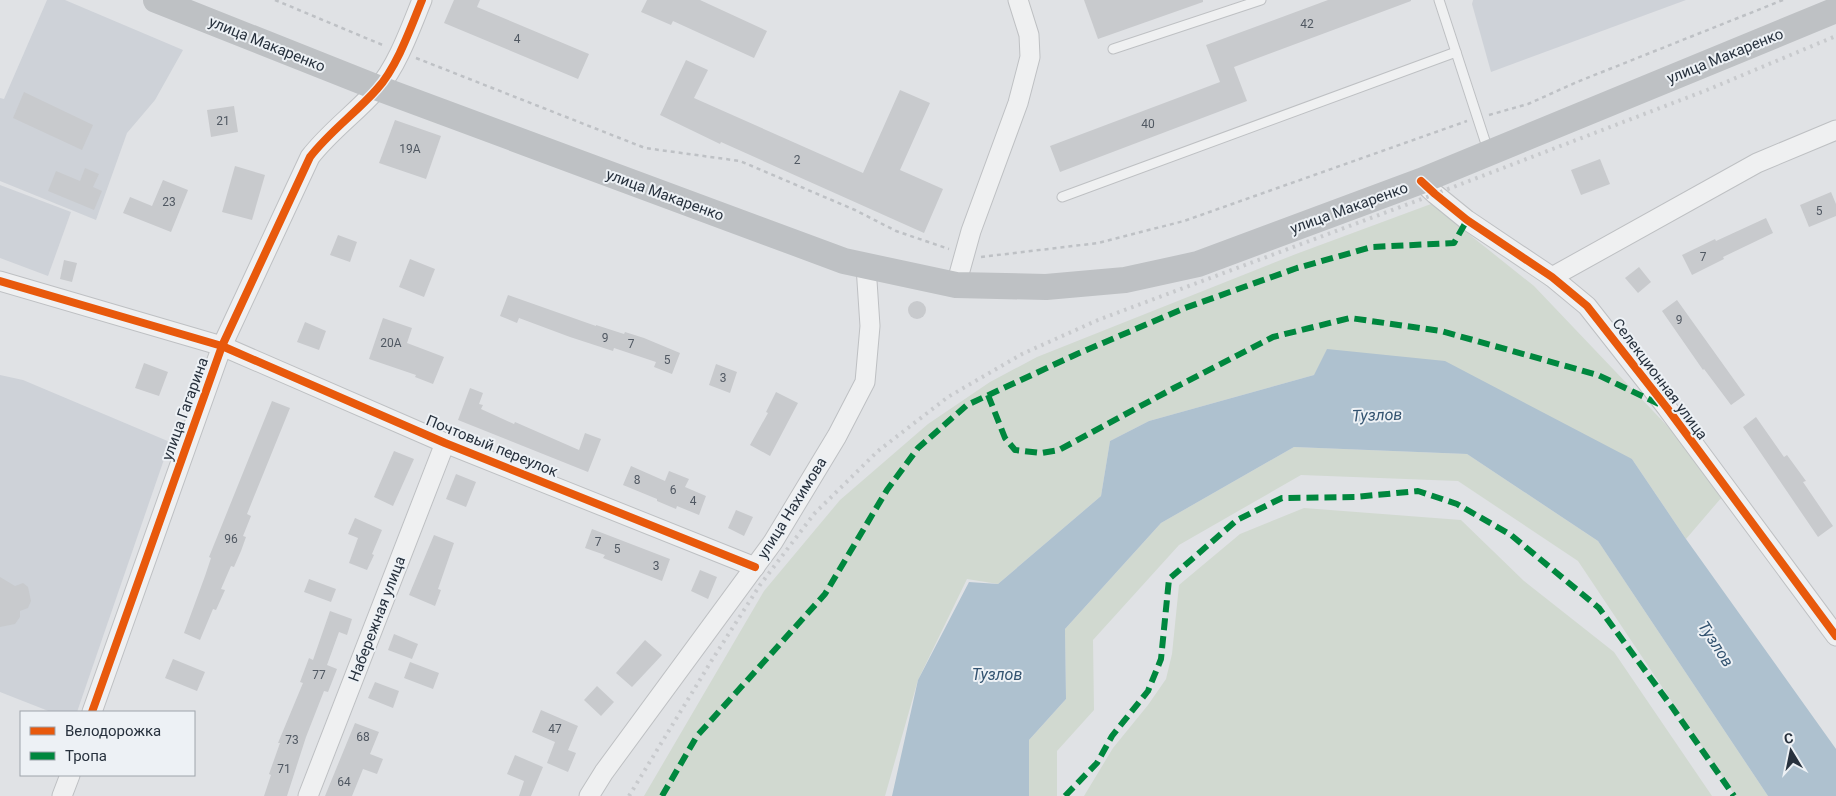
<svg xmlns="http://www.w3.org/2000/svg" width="1836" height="796" viewBox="0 0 1836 796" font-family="Roboto,sans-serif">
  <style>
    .built { fill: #ced2d8 }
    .green { fill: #d1d9d0 }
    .water { fill: #aec1cf }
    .building { fill: #c8cacd }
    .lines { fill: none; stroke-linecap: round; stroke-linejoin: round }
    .service-casing { stroke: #bec0c3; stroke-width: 11 }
    .minor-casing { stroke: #bec0c3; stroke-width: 21 }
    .path { stroke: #bec1c5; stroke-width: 2.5; stroke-dasharray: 4 4; stroke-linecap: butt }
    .service { stroke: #eff0f1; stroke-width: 9 }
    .minor { stroke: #eff0f1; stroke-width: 19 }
    .secondary { stroke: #bec1c4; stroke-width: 26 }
    .rail { stroke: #c8cacd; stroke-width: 4; stroke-dasharray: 2.5 5; stroke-linecap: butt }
    .quiet { stroke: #00873e; stroke-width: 6; stroke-dasharray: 12 6; stroke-linecap: butt }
    .cycleway-casing { stroke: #edf1f5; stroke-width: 11 }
    .cycleway { stroke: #e8590c; stroke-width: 8 }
    .labels { text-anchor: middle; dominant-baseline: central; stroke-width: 4; stroke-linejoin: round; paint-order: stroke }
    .number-label { font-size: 12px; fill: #505862 }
    .street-label { font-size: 15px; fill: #27313d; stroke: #edf1f5 }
    .water-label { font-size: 16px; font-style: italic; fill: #335370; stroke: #edf1f5 }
  </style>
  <rect width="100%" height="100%" fill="#e0e2e5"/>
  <g class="built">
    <polygon points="47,0 65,0 183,50 155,100 127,133 96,220 0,181 0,98 4,99"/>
    <polygon points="1473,0 1686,0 1491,72 1472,4"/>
    <polygon points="0,185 71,212 48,276 0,258"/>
    <polygon points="0,375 23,380 170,442 77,712 51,712 0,692"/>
  </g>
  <g class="green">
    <polygon points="1431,204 1534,286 1674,433 1722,497 1686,539 1632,459 1314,375 1149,421 1110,441 1101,496 998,584 967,579 918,680 885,796 644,796 764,591 840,500 928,424 990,382 1037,357 1296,254"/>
    <polygon points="1294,447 1467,454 1598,541 1768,796 1735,796 1578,561 1458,481 1301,475 1179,545 1093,640 1094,710 1057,751 1057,796 1029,796 1029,740 1066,699 1065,629 1161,523"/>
    <polygon points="1304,508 1461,520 1524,581 1614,652 1712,796 1084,796 1113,748 1148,705 1166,679 1172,654 1179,585 1240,534"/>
  </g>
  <polygon class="water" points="1327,349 1445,361 1632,459 1686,539 1836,749 1836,796 1768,796 1598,541 1467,454 1294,447 1161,523 1065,629 1066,699 1029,740 1029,796 892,796 918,680 969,582 998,584 1101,496 1110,441 1149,421 1314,375"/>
  <g class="building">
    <polygon points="454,0 480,0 477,7 589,54 578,79 444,23"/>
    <polygon points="647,0 700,0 767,31 754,58 673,21 671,25 641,12"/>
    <polygon points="1084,0 1203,0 1203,2 1098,39"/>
    <polygon points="1328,0 1411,0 1411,1 1234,67 1247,101 1060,172 1050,146 1220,82 1206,45"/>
    <polygon points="686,60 708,70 694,98 863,173 900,90 930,103 900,170 943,189 924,233 721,142 720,144 660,115"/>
    <polygon points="24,92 93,125 82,150 13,118"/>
    <polygon points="234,106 238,132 211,137 207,110"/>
    <polygon points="395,120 441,136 426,179 379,163"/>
    <polygon points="1600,159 1610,184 1581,195 1571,170"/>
    <polygon points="235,166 265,175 252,220 222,212"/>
    <polygon points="85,168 99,174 93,187 102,191 94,210 48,191 56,171 80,181"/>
    <polygon points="163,180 188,190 171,232 123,213 130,197 152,206"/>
    <polygon points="1831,192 1836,204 1836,216 1809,227 1800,205"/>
    <polygon points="1766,218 1773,233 1723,257 1724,259 1692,275 1682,255 1715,239 1716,241"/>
    <polygon points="338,235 357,242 350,262 330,255"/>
    <polygon points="410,259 435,269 424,297 399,287"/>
    <polygon points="64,260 77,263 72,282 60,279"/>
    <polygon points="1639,267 1651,282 1638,293 1625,278"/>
    <polygon points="508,295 596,326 596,325 624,334 625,332 644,338 680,353 672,374 654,367 656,362 614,348 613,351 570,337 519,318 517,323 500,316"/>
    <polygon points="1677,300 1745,395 1731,405 1704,369 1703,370 1662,311"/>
    <circle cx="917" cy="310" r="9"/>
    <polygon points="383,318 412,328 407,343 444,357 433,384 415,377 416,375 369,359"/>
    <polygon points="305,322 326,331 319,350 297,342"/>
    <polygon points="144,363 168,372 159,396 135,388"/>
    <polygon points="716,364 737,372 730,393 709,385"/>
    <polygon points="470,388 483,393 479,404 483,405 481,409 514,424 515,422 579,450 585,433 601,439 588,472 458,420"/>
    <polygon points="776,392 798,403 770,456 750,445 768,413 766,412"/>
    <polygon points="272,401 290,408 247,514 251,516 243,536 246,537 241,551 234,567 231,566 221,589 225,590 216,610 213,609 200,640 184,633 205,576 211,558 209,557"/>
    <polygon points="1756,417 1784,457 1787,455 1806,481 1803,482 1833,526 1818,537 1743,427"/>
    <polygon points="394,451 414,459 393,506 374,497"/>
    <polygon points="631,466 665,481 669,471 689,479 685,487 706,496 699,515 677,506 676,509 657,501 657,499 623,485"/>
    <polygon points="456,474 476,482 466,507 446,499"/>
    <polygon points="736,510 753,517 744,536 728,528"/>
    <polygon points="355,518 382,530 372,554 374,555 367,570 349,563 358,538 348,534"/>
    <polygon points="592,529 670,559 662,581 603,558 605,555 585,548"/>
    <polygon points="434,535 454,543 438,589 441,590 435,606 409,595"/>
    <polygon points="700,570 717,577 708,599 691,591"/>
    <polygon points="0,577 15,586 23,583 28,587 31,601 28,608 20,611 20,617 15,624 0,627"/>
    <polygon points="309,579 336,589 331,602 304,592"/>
    <polygon points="330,611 352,619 347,635 339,632 327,665 337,669 328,692 324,691 306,737 287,796 264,796 271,775 269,774 280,743 278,743 303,683 300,682 309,658 313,660"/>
    <polygon points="394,634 418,644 412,659 388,650"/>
    <polygon points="645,640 662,655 632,687 616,673"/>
    <polygon points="173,659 205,672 197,691 165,678"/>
    <polygon points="410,662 439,673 433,689 404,678"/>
    <polygon points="375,682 399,691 393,708 368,698"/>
    <polygon points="597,686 614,702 601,716 584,700"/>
    <polygon points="541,710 578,726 568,750 576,753 568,772 547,763 555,742 532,732"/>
    <polygon points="355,723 379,732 370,754 383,759 377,774 363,769 352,796 325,796"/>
    <polygon points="515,755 543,767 531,796 519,796 524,781 507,774"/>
  </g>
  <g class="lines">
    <defs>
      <g id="service">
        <polyline points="1439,0 1488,150"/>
        <polyline points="1113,49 1261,0"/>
        <polyline points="1062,197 1456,52"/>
      </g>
      <g id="minor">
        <polyline points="1421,181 1435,194 1467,220 1552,277 1587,306 1667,408 1836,636"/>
        <polyline points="1552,277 1757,163 1836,130"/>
        <polyline points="0,281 222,346 445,443 755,567"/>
        <polyline points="956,285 971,231 1018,103 1030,57 1029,35 1018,0"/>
        <path d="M92 712 222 346 310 157C330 131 356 113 377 89 397 67 411 27 422 0"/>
        <polyline points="62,796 70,775"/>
        <polyline points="308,796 445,443"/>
        <polyline points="589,796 604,772 773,542 837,436 865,382 870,326 866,266"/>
      </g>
    </defs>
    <use href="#service" class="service-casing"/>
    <use href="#minor" class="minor-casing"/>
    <g class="path">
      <polyline points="275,0 385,46"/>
      <polyline points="416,58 645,148 740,161 855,210 896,231 949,249"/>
      <polyline points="1489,115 1528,104 1577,82 1783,0"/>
      <polyline points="981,257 1098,243 1184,221 1467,121"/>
    </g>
    <use href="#service" class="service"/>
    <use href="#minor" class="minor"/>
    <polyline class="secondary" points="156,0 378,88 844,261 956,285 1046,287 1125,280 1198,264 1421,181 1836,10"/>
    <polyline class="rail" points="629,796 712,660 760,585 814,514 878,451 948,397 1022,354 1098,320 1435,194 1707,90 1836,36"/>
    <g class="quiet">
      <polyline points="988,395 1005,438 1015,450 1041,453 1059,450 1174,388 1273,337 1350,318 1441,331 1598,375 1661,405"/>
      <polyline points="662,796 697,736 825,594 887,490 918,448 967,405 1077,354 1185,308 1297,268 1372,247 1454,243 1467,220"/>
      <polyline points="1065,796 1097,763 1112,736 1148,691 1161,659 1169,579 1237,520 1282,498 1355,497 1418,491 1457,504 1511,535 1599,608 1672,707 1734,796"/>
    </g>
    <defs>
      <g id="cycleway">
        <polyline points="1421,181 1435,194 1467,220 1552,277 1587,306 1667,408 1836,636"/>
        <polyline points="0,281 222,346 445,443 755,567"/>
        <path d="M92 712 222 346 310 157C330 131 356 113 377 89 397 67 411 27 422 0"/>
      </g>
    </defs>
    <use href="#cycleway" class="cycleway-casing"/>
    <use href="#cycleway" class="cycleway"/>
  </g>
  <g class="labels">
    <g class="number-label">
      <text x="1307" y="24">42</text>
      <text x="517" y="39">4</text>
      <text x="223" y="121">21</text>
      <text x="1148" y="124">40</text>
      <text x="410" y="149">19А</text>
      <text x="797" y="160">2</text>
      <text x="169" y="202">23</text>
      <text x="1819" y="211">5</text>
      <text x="1703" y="257">7</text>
      <text x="1679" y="320">9</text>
      <text x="605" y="338">9</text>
      <text x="391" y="343">20А</text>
      <text x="631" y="344">7</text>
      <text x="667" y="360">5</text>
      <text x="723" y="378">3</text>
      <text x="637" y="480">8</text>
      <text x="673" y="490">6</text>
      <text x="693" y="501">4</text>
      <text x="231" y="539">96</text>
      <text x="598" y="542">7</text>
      <text x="617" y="549">5</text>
      <text x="656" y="566">3</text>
      <text x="319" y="675">77</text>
      <text x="555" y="729">47</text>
      <text x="363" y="737">68</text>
      <text x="292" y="740">73</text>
      <text x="284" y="769">71</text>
      <text x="344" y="782">64</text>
    </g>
    <g class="street-label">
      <text transform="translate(267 44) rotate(22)">улица Макаренко</text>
      <text transform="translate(1725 56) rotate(-22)">улица Макаренко</text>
      <text transform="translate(665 195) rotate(20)">улица Макаренко</text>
      <text transform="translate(1349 208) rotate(-20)">улица Макаренко</text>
      <text transform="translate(1660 379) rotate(53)">Селекционная улица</text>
      <text transform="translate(185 409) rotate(-70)">улица Гагарина</text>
      <text transform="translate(492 446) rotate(22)">Почтовый переулок</text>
      <text transform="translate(792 508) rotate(-58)">улица Нахимова</text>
      <text transform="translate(377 619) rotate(-69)">Набережная улица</text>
    </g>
    <g class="water-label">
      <text transform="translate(1377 415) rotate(-2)">Тузлов</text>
      <text transform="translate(1716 644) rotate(57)">Тузлов</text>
      <text x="997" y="674">Тузлов</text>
    </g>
  </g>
  <rect x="20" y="711" width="175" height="65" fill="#edf1f5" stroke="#9ea4ab"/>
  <rect x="30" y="727" width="25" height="8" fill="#e8590c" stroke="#9ea4ab"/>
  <text x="65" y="736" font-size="15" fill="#27313d">Велодорожка</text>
  <rect x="30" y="752" width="25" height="8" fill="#00873e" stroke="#9ea4ab"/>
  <text x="65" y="761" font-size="15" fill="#27313d">Тропа</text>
  <g transform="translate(1791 751) rotate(350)" stroke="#edf1f5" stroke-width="4" paint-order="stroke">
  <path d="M0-4L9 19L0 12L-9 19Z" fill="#27313d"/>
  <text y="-8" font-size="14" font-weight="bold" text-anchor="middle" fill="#27313d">С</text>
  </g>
</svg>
